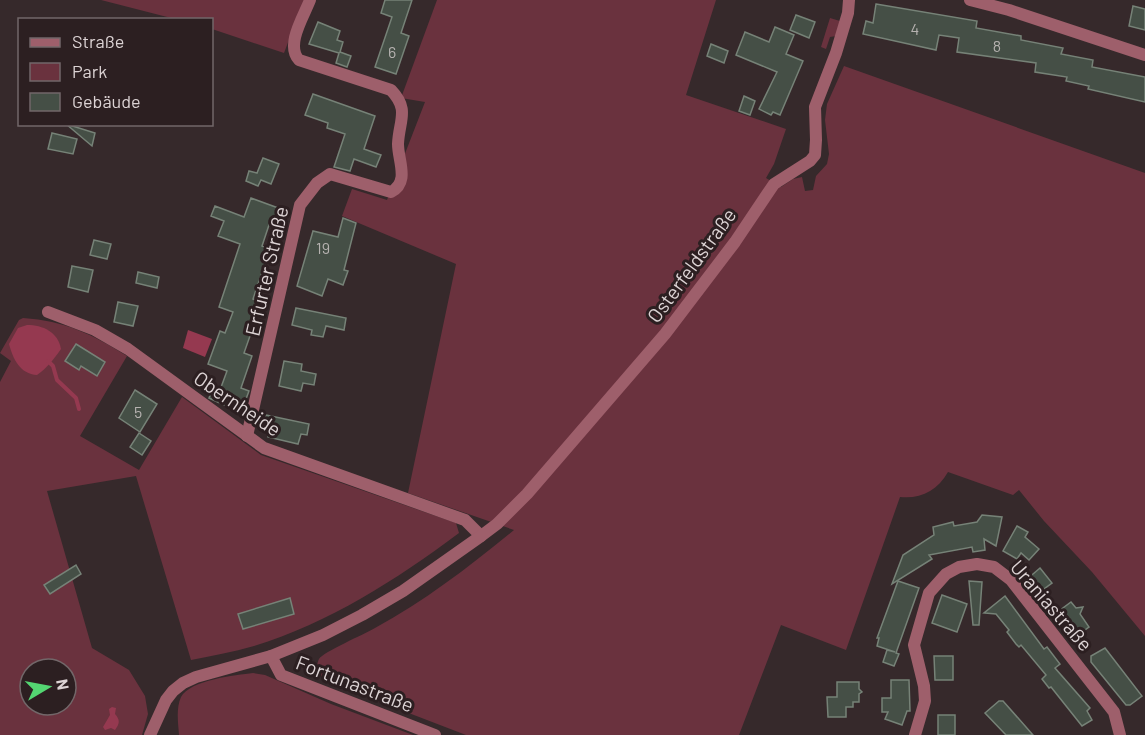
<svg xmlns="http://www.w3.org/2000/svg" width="1145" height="735" viewBox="0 0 1145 735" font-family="Barlow,sans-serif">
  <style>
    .green { fill: #6a323e; fill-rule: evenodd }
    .water { fill: #953950 }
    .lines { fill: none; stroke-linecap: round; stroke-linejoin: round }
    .stream { stroke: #953950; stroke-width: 4 }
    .building { fill: #454f46; stroke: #768277; stroke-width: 1.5 }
    .minor { stroke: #9e5f6b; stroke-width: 12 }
    .labels { text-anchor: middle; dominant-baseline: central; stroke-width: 6; stroke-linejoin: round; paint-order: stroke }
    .number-label { font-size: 16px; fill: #b6b2b0 }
    .street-label { font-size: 20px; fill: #dcd3d4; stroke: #2c1f21 }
  </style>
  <rect width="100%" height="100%" fill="#36292b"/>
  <g class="green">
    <polygon points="101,0 304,0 284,53 212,29 212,20 175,19"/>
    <path d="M437 0H716L686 95 786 129 774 164 766 178 781 187 793 179 802 177 805 191 813 190 816 176 827 164 829 154 825 120 827 104 844 66 1145 173V636L1092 572 1044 521 1019 490 1013 495 948 472C937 491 921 499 900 497L846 650 781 625 739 735H466L328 682C321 677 314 669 319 659 323 652 365 634 375 628 425 601 470 566 514 530L408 493 456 264 342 216 352 189 387 200 425 102 401 98Z"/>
    <polygon points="830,18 840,21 836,36 830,37 826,49 821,47"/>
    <path d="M23 318C65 321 92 334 127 356L80 436 139 470 182 397 261 455 456 523 459 533C396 580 329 623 254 646 233 652 211 656 191 660L136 476 47 491 92 648 129 670 145 696 148 714 142 735H0V382L11 361 0 353 19 320ZM290 599 294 614 243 629 239 614ZM30 669H66V705H30Z"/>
    <path d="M253 673 265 675 331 704 413 735H179C178 722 176 708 181 697 190 680 236 675 253 673Z"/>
  </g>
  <g class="water">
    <path d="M27 325C43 325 58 332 61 349 54 359 47 368 37 375 20 374 13 359 9 344L18 328Z"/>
    <polygon points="188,330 212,339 205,357 183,348"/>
    <path d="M112 707 116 708 115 714C120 720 120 723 115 730L111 728 105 730 103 727 110 715 109 709Z"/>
  </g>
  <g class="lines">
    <polyline class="stream" points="48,361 53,366 57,380 76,398 79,409"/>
  </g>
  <g class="building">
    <polygon points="385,0 412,0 401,33 409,36 396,74 375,67 392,17 381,13"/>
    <polygon points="876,4 977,21 976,28 1021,36 1021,40 1063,48 1061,54 1093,60 1092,67 1145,77 1145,102 1088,89 1089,86 1066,81 1067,77 1035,72 1036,63 957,52 959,38 939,35 936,50 863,34 866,21 873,23"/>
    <polygon points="1133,6 1145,9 1145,30 1129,26"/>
    <polygon points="796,15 815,22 809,38 790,30"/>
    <polygon points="318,22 340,31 337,40 343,42 340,52 351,56 347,67 336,63 339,53 309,44"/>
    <polygon points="775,27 794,35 786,54 803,61 780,115 773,112 771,115 759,109 777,72 736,55 745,32 769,42"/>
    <polygon points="711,44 728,51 724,63 707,56"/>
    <polygon points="313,94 375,116 364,149 381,155 376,167 354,159 350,171 334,167 345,134 327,128 328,123 305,115"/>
    <polygon points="744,96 755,101 750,115 739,111"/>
    <polygon points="66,124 95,133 92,146"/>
    <polygon points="52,133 77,139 73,154 48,149"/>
    <polygon points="263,158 279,164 271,184 261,180 258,186 246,181 249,171 257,173"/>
    <polygon points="251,198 281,209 275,227 269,225 262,246 270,249 253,299 266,304 262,315 258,313 244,353 252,356 241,388 249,391 243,407 235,405 233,409 209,398 213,387 220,390 227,371 208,364 220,331 225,333 233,312 219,307 240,244 218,236 224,221 211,216 215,206 244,217"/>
    <polygon points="343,218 356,223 344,270 348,271 343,285 328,279 322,296 297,286 313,231 338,237"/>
    <polygon points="94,240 111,244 107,259 90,255"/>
    <polygon points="72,266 93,270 88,292 68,287"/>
    <polygon points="138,272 159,277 157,288 136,283"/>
    <polygon points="118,302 138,306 133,326 114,322"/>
    <polygon points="296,308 346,318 344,330 326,326 323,337 311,335 312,330 292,325"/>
    <polygon points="76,344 105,362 97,376 81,366 79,370 65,361"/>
    <polygon points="284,361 302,364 301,371 316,374 314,385 303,383 301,391 279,386"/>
    <polygon points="135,390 157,404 140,432 119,418"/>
    <polygon points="266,415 309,424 307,435 301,434 298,444 268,437 270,427 264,425"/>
    <polygon points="139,433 151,441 142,455 130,447"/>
    <polygon points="982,515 1002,517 996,546 984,539 985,550 973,552 972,547 929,555 932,559 892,584 903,555 934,535 933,527 953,522 954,526 977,522"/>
    <polygon points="1017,526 1028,532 1025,537 1039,549 1029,560 1021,553 1017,559 1003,551"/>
    <polygon points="76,565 81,574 50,594 44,585"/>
    <polygon points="1040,568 1052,583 1037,594 1026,580"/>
    <polygon points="898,581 919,588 896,653 899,654 894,666 883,662 887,650 895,652 877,646 879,638 877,638"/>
    <polygon points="969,581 982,582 979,625 973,625"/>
    <polygon points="942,595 967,604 957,632 932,623"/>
    <polygon points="1005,596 1044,649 1047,647 1060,664 1055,668 1090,708 1087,711 1092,720 1082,726 1051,687 1049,688 1042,679 1046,675 1021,645 1019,647 1016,644 1007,632 1009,630 996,614 984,613"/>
    <polygon points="290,598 294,614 243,629 238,614"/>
    <polygon points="1071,602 1076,608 1083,607 1080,614 1089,627 1078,635 1073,629 1071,631 1066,625 1064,626 1055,614"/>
    <polygon points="1105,648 1142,696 1130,705 1126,705 1091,662 1091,656"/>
    <polygon points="934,656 953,656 953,680 935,680"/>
    <polygon points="891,680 909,680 910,711 907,711 902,725 885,719 888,712 882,712 882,698 891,698"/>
    <polygon points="837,682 859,682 859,689 862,692 859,694 859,702 853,702 853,707 846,707 846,717 828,717 827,697 837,697"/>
    <polygon points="999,701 1003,701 1033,735 1006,735 985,713"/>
    <rect x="938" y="715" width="17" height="20"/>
  </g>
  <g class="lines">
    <g class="minor">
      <polyline points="970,0 1009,10 1145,55"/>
      <polyline points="48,312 95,330 128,349 264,448 465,520 481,536"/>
      <path d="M247 436 300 205 317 183 330 174 391 192C410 182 398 161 398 144 399 120 410 110 391 90L299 60C285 45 304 16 310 0"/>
      <polyline points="271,656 281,675 435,735"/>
      <polyline points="150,735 166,700 173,691 183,683 196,677 271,656 323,635 362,615 403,591 481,536 497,524 527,494 665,334 735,242 774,184 810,161 815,155 816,140 815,107 836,53 848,13 849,0"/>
      <polyline points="915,735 925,701 924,686 914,645 929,593 946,574 959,567 977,564 994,567 1011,580 1114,712 1120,735"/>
    </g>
  </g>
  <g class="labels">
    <g class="number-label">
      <text x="915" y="28">4</text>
      <text x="997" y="45">8</text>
      <text x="392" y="51">6</text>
      <text x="323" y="247">19</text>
      <text x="138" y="411">5</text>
    </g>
    <g class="street-label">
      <text transform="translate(691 265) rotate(-54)">Osterfeldstraße</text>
      <text transform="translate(266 271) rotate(-77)">Erfurter Straße</text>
      <text transform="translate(238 403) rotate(34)">Obernheide</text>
      <text transform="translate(1052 605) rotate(49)">Uraniastraße</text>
      <text transform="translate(355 683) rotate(21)">Fortunastraße</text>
    </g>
  </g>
  <rect x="18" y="18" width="195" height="108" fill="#2c1f21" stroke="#726769" stroke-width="1.5"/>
  <rect x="30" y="38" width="30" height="9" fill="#9e5f6b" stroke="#726769" stroke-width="1.5"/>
  <text x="72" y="48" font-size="18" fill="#dcd3d4">Straße</text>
  <rect x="30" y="63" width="30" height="18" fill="#6a323e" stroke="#726769" stroke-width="1.5"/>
  <text x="72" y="78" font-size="18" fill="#dcd3d4">Park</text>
  <rect x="30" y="93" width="30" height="18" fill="#454f46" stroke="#726769" stroke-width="1.5"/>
  <text x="72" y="108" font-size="18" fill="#dcd3d4">Gebäude</text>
  <g transform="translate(48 687) rotate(80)"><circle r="28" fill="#2c1f21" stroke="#726769" stroke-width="1.5"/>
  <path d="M0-4.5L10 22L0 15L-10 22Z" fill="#54d672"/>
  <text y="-9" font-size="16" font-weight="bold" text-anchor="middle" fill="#dcd3d4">N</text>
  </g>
</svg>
